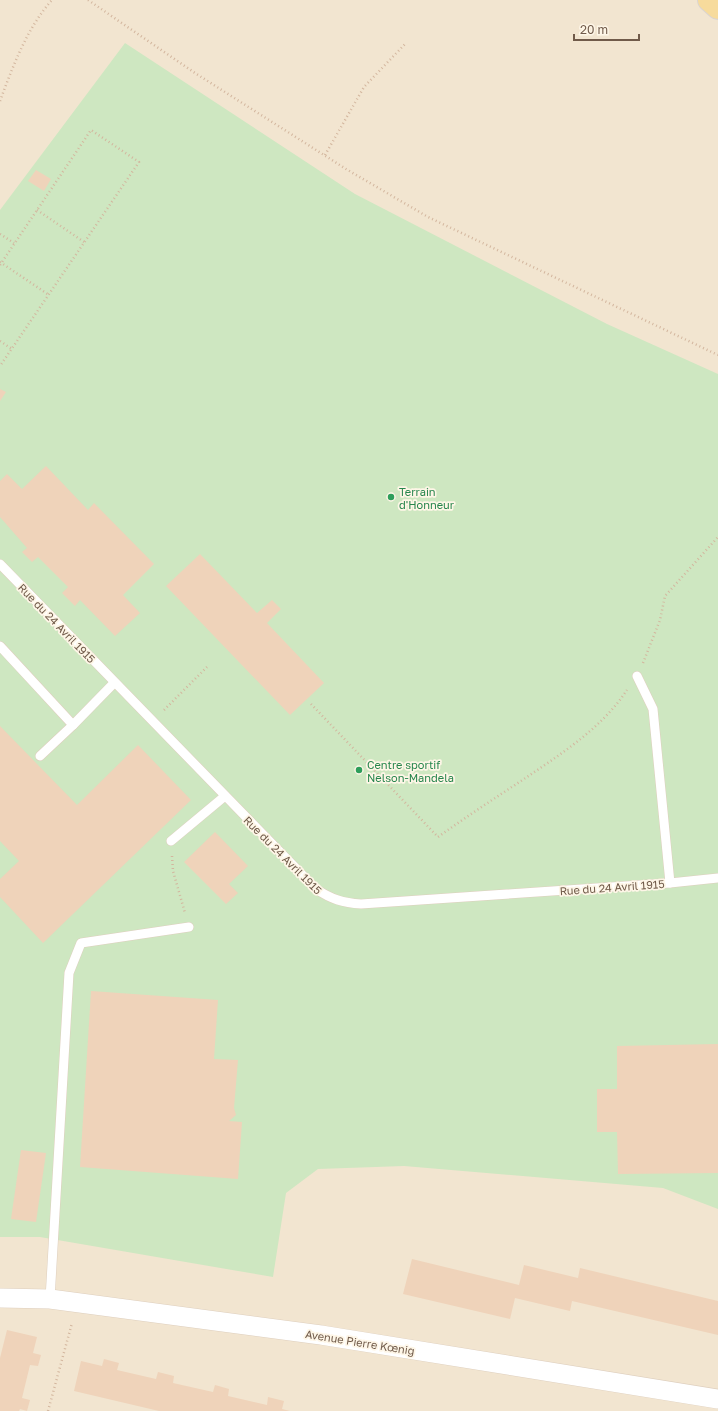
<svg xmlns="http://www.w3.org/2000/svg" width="718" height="1411" viewBox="0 0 718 1411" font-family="'Golos Text',sans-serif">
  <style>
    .residential { fill: #f2e5d0 }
    .green { fill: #cee7c1 }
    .building { fill: #efd3ba }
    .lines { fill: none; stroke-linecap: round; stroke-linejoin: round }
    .lane-casing { stroke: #decfbe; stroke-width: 10 }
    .street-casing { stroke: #decfbe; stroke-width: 20 }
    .primary-casing { stroke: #dad4d0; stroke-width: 24 }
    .path { stroke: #d3b69e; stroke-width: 2.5; stroke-dasharray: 1 3; stroke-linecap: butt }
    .lane { stroke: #fff; stroke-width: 9 }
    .street { stroke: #fff; stroke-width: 19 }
    .primary { stroke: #f7db9c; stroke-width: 22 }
    .leisure-dot { fill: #2e9e5b; stroke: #fef6e7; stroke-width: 1.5 }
    .labels { text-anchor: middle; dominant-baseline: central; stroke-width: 3.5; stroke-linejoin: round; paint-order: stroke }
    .leisure-label { font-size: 11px; fill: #27864d; stroke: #fef6e7; text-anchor: start }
    .street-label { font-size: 11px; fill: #705a49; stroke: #fef6e7 }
  </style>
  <rect width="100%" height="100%" fill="#fbf2e1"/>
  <rect class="residential" x="0" y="0" width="718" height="1411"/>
  <polygon class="green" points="125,43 355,194 607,324 718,374 718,1209 663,1188 404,1166 318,1169 286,1193 273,1277 40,1237 0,1237 0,210"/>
  <g class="building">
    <polygon points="36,170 51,179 44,191 28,181"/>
    <polygon points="0,389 6,392 0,401"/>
    <polygon points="46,466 88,510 94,503 154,564 123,595 140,613 115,636 80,600 75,606 62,593 68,587 38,557 32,562 22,552 27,548 0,517 0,481 7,474 22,489"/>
    <polygon points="200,554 257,613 272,600 281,609 267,623 324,683 290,715 166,586"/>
    <polygon points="0,726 77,805 138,745 191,800 43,943 0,897 0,879 19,861 0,841"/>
    <polygon points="215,832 248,866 229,884 238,893 226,904 184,862"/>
    <polygon points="91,991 218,1000 214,1059 238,1060 234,1108 236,1115 229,1121 242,1122 238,1179 80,1167"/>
    <polygon points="718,1044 718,1173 618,1174 617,1132 597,1132 597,1089 617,1089 617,1046"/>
    <polygon points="21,1150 46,1153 36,1222 11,1219"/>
    <polygon points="412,1259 519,1285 524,1265 578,1278 580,1268 718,1301 718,1335 572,1301 570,1311 515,1298 510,1319 403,1294"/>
    <polygon points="7,1330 37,1337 33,1353 41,1355 38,1366 30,1365 22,1398 30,1400 27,1411 20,1409 19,1411 0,1411 0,1358"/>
    <polygon points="104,1359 119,1363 117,1370 156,1379 158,1372 174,1376 173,1383 213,1392 215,1385 229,1389 228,1396 267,1405 268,1397 284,1401 282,1409 290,1411 159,1411 74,1391 81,1361 102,1366"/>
  </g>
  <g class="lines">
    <defs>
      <g id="lane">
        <path d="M0 564 316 889C331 899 343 903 361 904L670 883 718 878"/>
        <polyline points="0,646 73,725 40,756"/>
        <polyline points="637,676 653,709 670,883"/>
        <polyline points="73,725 114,683"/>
        <polyline points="171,841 225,796"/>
        <polyline points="50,1299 69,973 81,943 189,927"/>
      </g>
      <polyline id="street" points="0,1298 50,1299 321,1335 718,1399"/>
      <polyline id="primary" points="709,0 718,8"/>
    </defs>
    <use href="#lane" class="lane-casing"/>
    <use href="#street" class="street-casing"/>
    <use href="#primary" class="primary-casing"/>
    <g class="path">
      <polyline points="88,0 195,73 346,169 428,217 718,355"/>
      <path d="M0 101C13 66 27 28 52 0"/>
      <polyline points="325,155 364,87 406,43"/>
      <polyline points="37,210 84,242"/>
      <polyline points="0,234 14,243"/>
      <polyline points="0,262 49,295"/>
      <polyline points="0,265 91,130 139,162 0,366"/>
      <polyline points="0,341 12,349"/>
      <polyline points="643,663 660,620 665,596 718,537"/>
      <path d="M311 704 438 837C466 817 495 798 524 779 561 754 602 728 627 690"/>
      <polyline points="164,710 207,667"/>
      <polyline points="172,856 173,871 185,913"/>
      <polyline points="48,1411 72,1323"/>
    </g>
    <use href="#lane" class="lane"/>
    <use href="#street" class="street"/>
    <use href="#primary" class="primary"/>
  </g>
  <g class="leisure-dot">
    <circle cx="391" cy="497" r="4"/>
    <circle cx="359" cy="770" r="4"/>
  </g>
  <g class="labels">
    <g class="leisure-label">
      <text x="399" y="491">Terrain<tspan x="399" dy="13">d'Honneur</tspan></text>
      <text x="367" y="764">Centre sportif<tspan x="367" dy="13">Nelson-Mandela</tspan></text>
    </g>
    <g class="street-label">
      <text transform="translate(57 623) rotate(46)">Rue du 24 Avril 1915</text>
      <text transform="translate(283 855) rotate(45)">Rue du 24 Avril 1915</text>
      <text transform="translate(612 887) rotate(-4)">Rue du 24 Avril 1915</text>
      <text transform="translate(360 1342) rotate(9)">Avenue Pierre Kœnig</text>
    </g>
  </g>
  <path d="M574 34v6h65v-6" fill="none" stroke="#705a49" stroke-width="2"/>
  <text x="580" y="34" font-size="12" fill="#705a49" stroke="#fef6e7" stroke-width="3" paint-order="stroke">20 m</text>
</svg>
